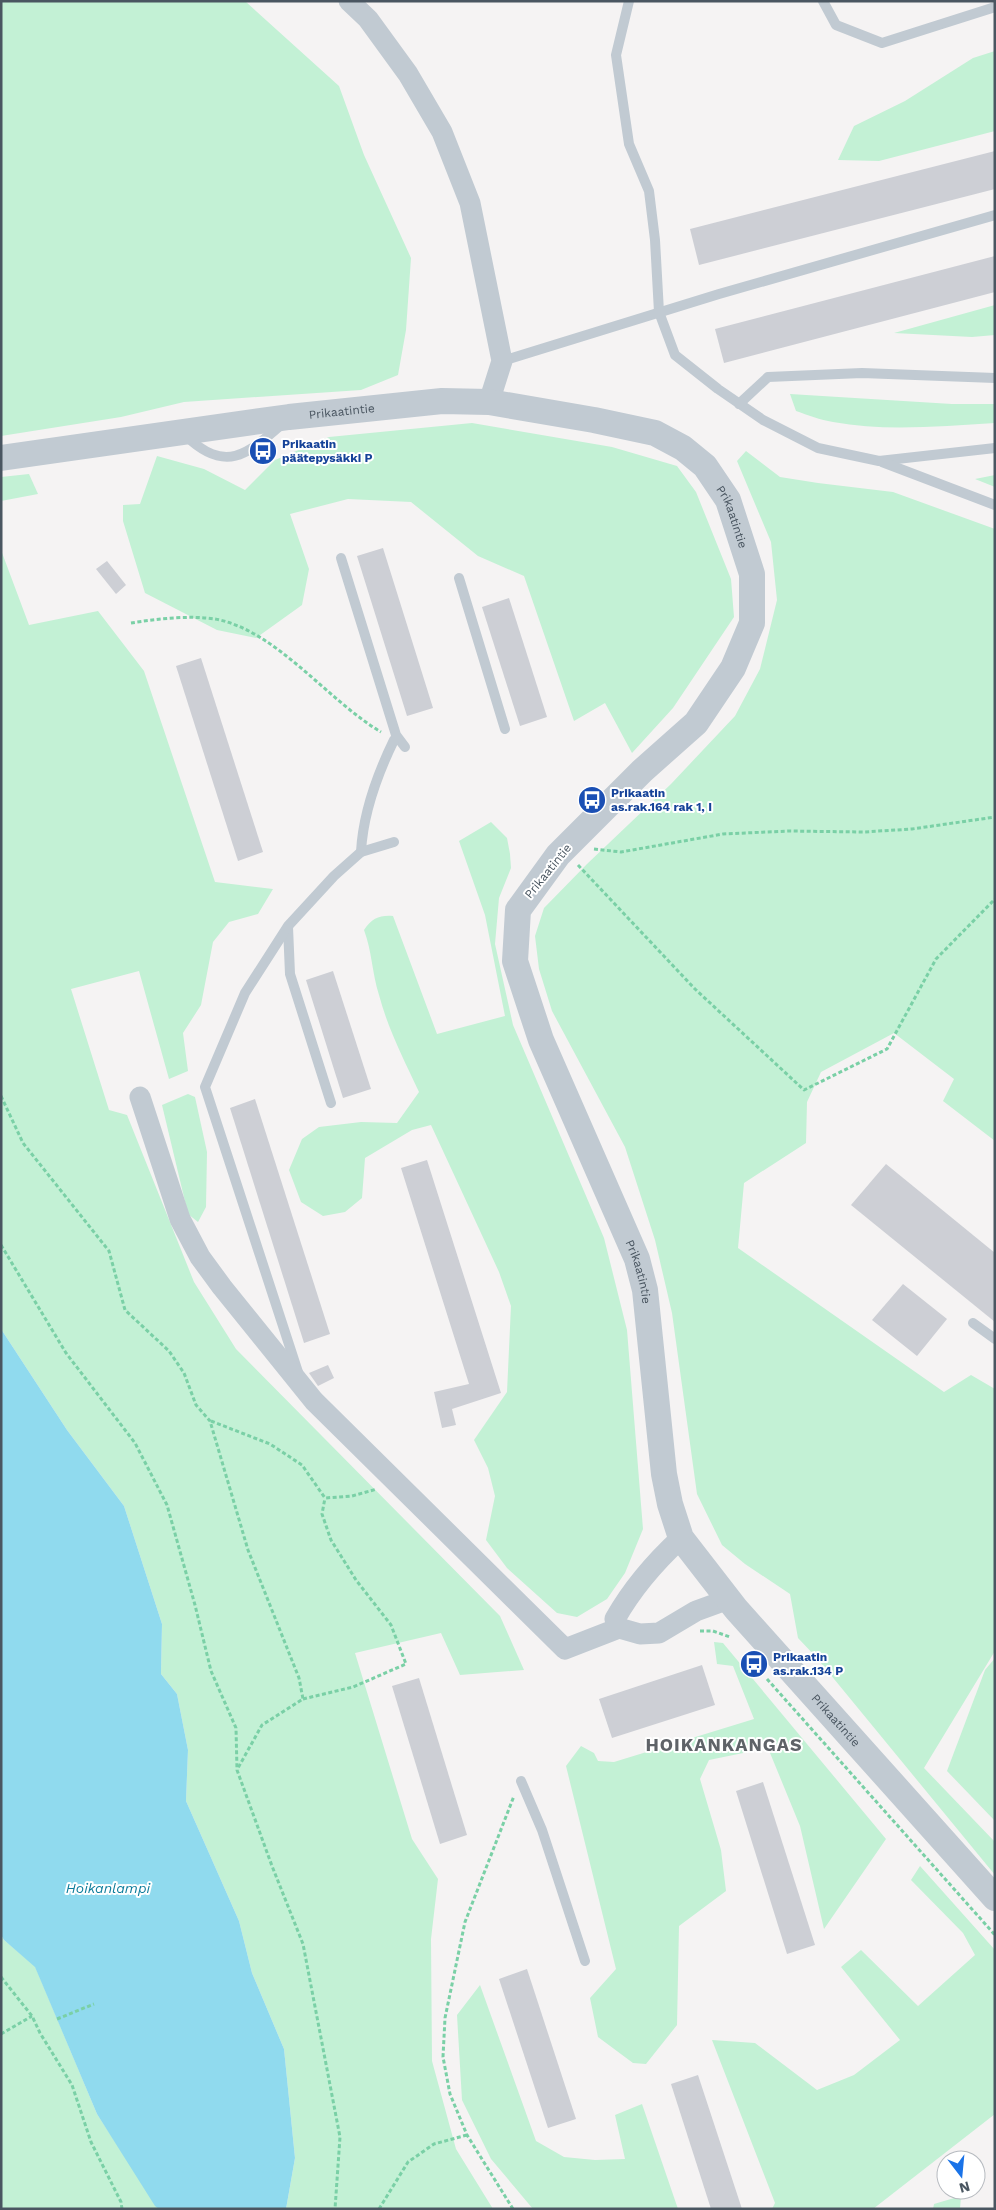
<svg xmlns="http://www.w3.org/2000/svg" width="996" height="2210" viewBox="0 0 996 2210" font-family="'Work Sans',sans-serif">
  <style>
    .green { fill: #c3f1d5 }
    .water { fill: #90daee }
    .building { fill: #cdcfd5 }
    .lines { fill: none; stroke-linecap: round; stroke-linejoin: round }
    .path { stroke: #7ad0a6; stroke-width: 3; stroke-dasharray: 4 2.5; stroke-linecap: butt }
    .service { stroke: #c1cad2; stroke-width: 10 }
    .minor { stroke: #c1cad2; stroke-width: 21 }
    .tertiary { stroke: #c1cad2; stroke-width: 26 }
    .labels { text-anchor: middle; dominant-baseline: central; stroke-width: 4; stroke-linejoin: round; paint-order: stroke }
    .street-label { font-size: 12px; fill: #4a5661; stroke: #fff }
    .transit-label { font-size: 12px; font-weight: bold; fill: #164399; stroke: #fff; text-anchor: start }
    .water-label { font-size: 14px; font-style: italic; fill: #0c7c9b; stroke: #fff }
    .district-label { font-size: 18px; font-weight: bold; letter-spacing: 1px; fill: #5f6368; stroke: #fff }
  </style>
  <rect width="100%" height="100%" fill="#f5f3f3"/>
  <g class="green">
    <polygon points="1,1 245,1 339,86 364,155 411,258 406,330 398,375 361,390 184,402 121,417 1,436"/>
    <polygon points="995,51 995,131 879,161 838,160 854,126 905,101 973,58"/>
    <polygon points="995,305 995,335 972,337 894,333"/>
    <path d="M790 394 952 404H995V423C941 426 886 432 833 422 820 420 808 415 796 411Z"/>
    <polygon points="472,423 612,447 677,466 696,492 731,579 734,617 673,708 632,753 605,703 574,721 524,576 478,556 411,502 348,499 290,514 309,569 302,605 256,638 217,630 145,593 123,521 123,505 140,504 157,456 204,469 245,490 275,460 329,437"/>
    <polygon points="746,451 780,477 818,483 893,492 995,529 995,1141 943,1101 954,1079 894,1033 821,1072 807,1102 806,1143 744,1183 738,1248 944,1392 971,1375 995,1389 995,1651 924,1768 995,1842 995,1875 816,1657 798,1638 790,1594 745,1564 722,1545 697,1494 672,1313 655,1240 625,1147 552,1011 539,969 535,936 544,908 587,864 671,784 735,716 760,669 777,600 771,542 737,461"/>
    <polygon points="29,474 38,494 1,501 1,477"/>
    <polygon points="995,475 995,487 975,479"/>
    <polygon points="1,550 29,625 98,611 144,671 215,882 273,889 258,914 229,922 213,942 201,1005 183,1033 188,1071 169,1079 139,971 71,989 109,1110 127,1115 194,1282 236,1349 500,1616 524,1670 460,1675 441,1633 355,1653 412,1839 438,1879 431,1939 432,2061 456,2149 493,2209 286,2209 295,2158 284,2049 252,1973 239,1921 186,1801 188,1750 177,1694 161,1674 162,1624 124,1506 67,1430 1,1329"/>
    <path d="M491 822 507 838 510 854 511 868 499 898 495 944 513 1025 604 1238 627 1330 643 1529 625 1573 607 1599 577 1617 557 1613 507 1568 486 1540 495 1496 488 1468 474 1440 507 1392 511 1306 499 1272 431 1125 412 1130 365 1158 362 1198 345 1212 323 1216 301 1202 289 1170 302 1139 319 1127 361 1122 397 1123 419 1092C404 1060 388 1029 379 995 372 973 372 951 364 930 372 918 380 915 393 916L437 1034 505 1016 485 915 459 841Z"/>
    <polygon points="188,1094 195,1097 207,1152 206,1207 198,1222 188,1214 162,1105"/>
    <polygon points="714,1642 723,1643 886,1839 824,1929 800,1826 768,1748 709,1760 700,1779 721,1850 726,1891 679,1926 677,2025 646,2064 633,2063 598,2037 590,1998 616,1969 566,1766 581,1746 594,1753 598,1761 614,1762 754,1719 733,1666 717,1664"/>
    <polygon points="995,1658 995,1821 947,1771 985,1670"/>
    <polygon points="920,1866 995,1950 995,2114 873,2209 772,2209 775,2203 712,2040 755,2043 817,2090 854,2075 900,2040 841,1967 861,1950 918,2006 975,1955 963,1933 911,1880"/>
    <polygon points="1,1935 4,1940 35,1966 97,2114 159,2209 1,2209"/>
    <polygon points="480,1985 536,2141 564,2157 595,2160 625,2159 615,2115 642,2104 678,2209 533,2209 491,2159 462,2100 457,2015"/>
    <polygon points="961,2196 960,2209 933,2209 934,2204"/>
  </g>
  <polygon class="water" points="1,1329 67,1430 124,1506 162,1624 161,1674 177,1694 188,1750 186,1801 239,1921 252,1973 284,2049 295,2158 286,2209 159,2209 155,2206 97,2114 35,1967 4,1940 1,1935"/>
  <g class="building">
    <polygon points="995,151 995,189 699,265 690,229"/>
    <polygon points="995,256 995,292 724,363 715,329"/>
    <polygon points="383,548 433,708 407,716 357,556"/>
    <polygon points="107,561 126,585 116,594 96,569"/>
    <polygon points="509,598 547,717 520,726 482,607"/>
    <polygon points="201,658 263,852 238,861 176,666"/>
    <polygon points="333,971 371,1089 343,1098 306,980"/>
    <polygon points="255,1099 330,1334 304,1343 230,1108"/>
    <polygon points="427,1160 501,1393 452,1409 456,1425 442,1428 434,1392 469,1384 401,1168"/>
    <polygon points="886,1164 995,1253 995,1322 851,1205"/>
    <polygon points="903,1284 947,1319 917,1356 872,1320"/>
    <polygon points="328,1365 334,1378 318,1386 309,1373"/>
    <polygon points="702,1665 715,1705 612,1738 599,1699"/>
    <polygon points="419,1678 467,1835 440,1844 392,1686"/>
    <polygon points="763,1782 815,1945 787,1954 736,1791"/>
    <polygon points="527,1969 576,2119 548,2128 499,1979"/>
    <polygon points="698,2075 742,2209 711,2209 671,2084"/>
  </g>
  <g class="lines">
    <g class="path">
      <path d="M131 623C156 619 191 615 215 619 276 630 327 700 381 732"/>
      <polyline points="594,849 621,852 723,834 789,831 864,832 912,829 995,817"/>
      <polyline points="578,865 695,989 804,1090 887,1049 936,959 995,899"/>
      <polyline points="1,1096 23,1143 109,1251 125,1310 169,1351 184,1373 196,1405 210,1421 248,1550 299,1678 303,1699 262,1725 238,1768"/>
      <polyline points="1,1245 66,1353 135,1443 167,1505 195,1605 211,1671 236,1728 237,1770 272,1866 303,1944 340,2137 335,2209"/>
      <polyline points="211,1421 270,1444 302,1465 325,1498 352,1496 377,1489"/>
      <polyline points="700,1631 713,1631 730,1637"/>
      <polyline points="767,1679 995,1935"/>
      <polyline points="303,1699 353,1687 406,1664 391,1625 356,1580 331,1540 322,1514 325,1498"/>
      <polyline points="1,1977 32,2016 40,2033 72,2085 91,2142 121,2202 122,2209"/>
      <polyline points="57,2019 94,2004"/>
      <polyline points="1,2034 32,2016"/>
      <polyline points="379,2209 408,2162 434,2144 467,2135"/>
      <polyline points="513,2209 467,2135 450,2094 443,2057 445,2018 465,1922 514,1796"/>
    </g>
    <g class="service">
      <polyline points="629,1 616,55 629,144 649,191 655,240 659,312 675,355 718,389 763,420 818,448 879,461 995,448"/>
      <polyline points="823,1 836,25 882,43 995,7"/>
      <polyline points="502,361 719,294 995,215"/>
      <polyline points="739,404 768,377 862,373 995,378"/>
      <path d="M185 435C225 474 247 455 282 424"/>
      <polyline points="882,462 995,505"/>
      <polyline points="341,558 396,735 405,747"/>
      <polyline points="459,578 505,729"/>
      <path d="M361 852C363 813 377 775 394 740"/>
      <polyline points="288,927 290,974 331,1103"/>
      <polyline points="973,1323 995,1339"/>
      <polyline points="298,1372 205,1087 245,993 288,926 334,876 361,852 394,842"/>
      <polyline points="521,1781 542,1830 585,1961"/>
    </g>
    <g class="minor">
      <polyline points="349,1 368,19 408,74 442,132 470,203 502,361 489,402"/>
      <polyline points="140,1097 180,1219 200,1257 222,1287 314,1401 565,1649 619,1628 640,1634 659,1633 696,1611 729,1599"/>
      <path d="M619 1628 615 1619C633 1587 654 1563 681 1538"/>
    </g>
    <path class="tertiary" id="s1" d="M1 458 289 417 442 401 489 402 594 420 655 433 683 448 705 466 728 500 752 574V623L733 668 696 723 642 771 558 855 518 910 515 961 541 1040 637 1259 645 1290 664 1474 670 1504 681 1538 736 1609 995 1898"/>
  </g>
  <defs>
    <symbol id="bus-disc" viewBox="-11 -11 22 22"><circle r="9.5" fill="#1a4fb4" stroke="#fff"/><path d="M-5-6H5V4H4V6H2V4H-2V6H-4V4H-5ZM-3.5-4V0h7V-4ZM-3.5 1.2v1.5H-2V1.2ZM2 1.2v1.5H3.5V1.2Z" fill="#fff"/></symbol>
  </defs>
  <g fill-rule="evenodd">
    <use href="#bus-disc" x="247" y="435" width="32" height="32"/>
    <use href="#bus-disc" x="576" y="784" width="32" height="32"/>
    <use href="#bus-disc" x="738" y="1648" width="32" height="32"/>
  </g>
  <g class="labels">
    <g class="street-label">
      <text stroke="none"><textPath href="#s1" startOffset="344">Prikaatintie</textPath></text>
      <text stroke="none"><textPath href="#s1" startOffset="779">Prikaatintie</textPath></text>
      <text transform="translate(548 871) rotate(-51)">Prikaatintie</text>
      <text stroke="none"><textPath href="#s1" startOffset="1649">Prikaatintie</textPath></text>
      <text stroke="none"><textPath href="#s1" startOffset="2159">Prikaatintie</textPath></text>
    </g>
    <g class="transit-label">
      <text x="282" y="444">Prikaatin<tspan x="282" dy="14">päätepysäkki P</tspan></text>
      <text x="611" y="793">Prikaatin<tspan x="611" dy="14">as.rak.164 rak 1, I</tspan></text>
      <text x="773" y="1657">Prikaatin<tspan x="773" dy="14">as.rak.134 P</tspan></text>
    </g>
    <g class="water-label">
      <text x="108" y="1888">Hoikanlampi</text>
    </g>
    <g class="district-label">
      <text x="724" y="1744">HOIKANKANGAS</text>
    </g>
  </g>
  <rect width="996" height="2210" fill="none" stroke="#4a5661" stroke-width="5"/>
  <g transform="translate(961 2175) rotate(164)"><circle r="24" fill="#ffffff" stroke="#b7bbc0"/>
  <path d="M0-4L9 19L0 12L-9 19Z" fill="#1a73e8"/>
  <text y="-8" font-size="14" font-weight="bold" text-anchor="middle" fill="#4a5661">N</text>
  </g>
</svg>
